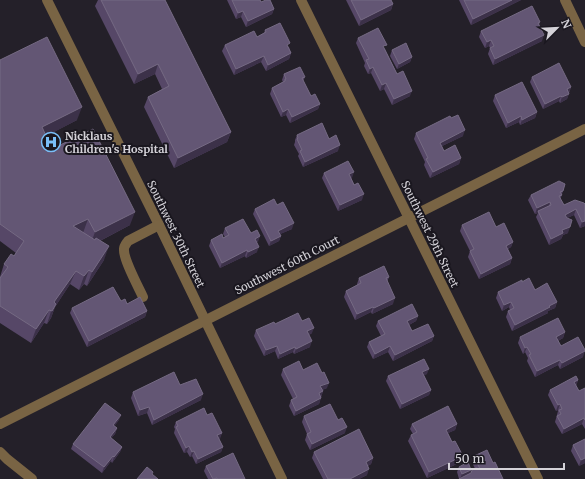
<svg xmlns="http://www.w3.org/2000/svg" width="585" height="479" viewBox="0 0 585 479" font-family="Merriweather,serif">
  <style>
    .lines { fill: none; stroke-linecap: round; stroke-linejoin: round }
    .minor { stroke: #796444; stroke-width: 10 }
    .wall { fill: #564767 }
    .shaded-wall { fill: #3c3149 }
    .building { fill: #635674; stroke: #756a83 }
    .labels { text-anchor: middle; dominant-baseline: central; stroke-width: 4; stroke-linejoin: round; paint-order: stroke }
    .poi-label { font-size: 11px; font-weight: bold; fill: #d4d2d8; stroke: #1a171f; text-anchor: start }
    .street-label { font-size: 11px; fill: #d4d2d8; stroke: #1a171f }
  </style>
  <rect width="100%" height="100%" fill="#242029"/>
  <g class="lines">
    <g class="minor">
      <polyline points="47,0 159,225 282,479"/>
      <polyline points="301,0 538,479"/>
      <polyline points="565,0 585,42"/>
      <path d="M143 297C139 288 123 259 124 249 124 246 126 244 128 241L159 225"/>
      <polyline points="0,424 585,129"/>
      <polyline points="0,452 7,459 32,479"/>
    </g>
  </g>
  <g class="wall">
    <polygon points="98,0 165,0 231,132 227,142 174,168 144,107 148,97 162,89 155,74 134,84 95,6"/>
    <polygon points="227,0 260,0 261,2 274,9 272,14 246,27 241,17 236,19"/>
    <polygon points="346,0 391,0 393,4 391,10 359,26"/>
    <polygon points="459,0 521,0 471,25"/>
    <polygon points="540,22 539,25 542,41 493,65 488,54 490,48 489,46 485,48 479,37 481,31"/>
    <polygon points="265,30 289,47 291,53 289,59 266,71 261,62 234,75 222,51 225,45 257,37 264,33"/>
    <polygon points="358,38 385,49 397,74 410,96 392,105 384,89 380,91 371,73 368,74 364,66 365,63 356,43"/>
    <polygon points="392,50 412,57 410,62 397,69 390,56"/>
    <polygon points="0,60 77,120 46,136 52,149 130,225 100,241 104,260 87,286 84,284 79,290 70,284 55,307 51,318 47,324 44,323 31,343 0,323 0,277 4,264 14,256 16,253 0,241"/>
    <polygon points="284,74 305,77 303,81 311,96 320,104 318,109 290,123 286,115 281,117 270,94 272,88 283,82 282,80"/>
    <polygon points="532,77 571,87 567,99 560,103 559,101 543,109 530,82"/>
    <polygon points="495,95 537,112 535,118 520,125 519,122 506,128 493,101"/>
    <polygon points="416,133 463,136 442,146 444,151 461,158 459,164 430,178 424,165 425,162 414,139"/>
    <polygon points="297,135 329,139 338,151 303,167 298,156 299,154 294,145 295,142 295,140"/>
    <polygon points="324,173 352,178 351,178 362,200 338,211 322,178"/>
    <polygon points="565,184 562,194 562,195 560,199 564,205 575,200 585,226 580,228 574,215 567,218 568,233 563,235 561,239 549,245 536,217 538,213 535,214 528,200 531,195"/>
    <polygon points="277,205 292,229 280,234 281,236 279,241 269,246 253,214 255,209"/>
    <polygon points="462,225 496,227 513,242 511,247 508,249 512,258 510,264 479,279 468,257 470,251 460,231"/>
    <polygon points="225,228 251,233 260,236 257,242 257,252 246,258 245,256 220,268 209,246 211,240 225,237 223,234"/>
    <polygon points="389,277 387,282 393,304 372,314 371,312 355,320 344,297 346,291 357,285 357,284 359,278"/>
    <polygon points="522,282 557,302 555,308 548,311 548,313 512,331 506,317 508,311 510,310 509,307 502,311 496,298 498,292"/>
    <polygon points="121,301 147,311 145,317 87,347 70,313 72,308"/>
    <polygon points="418,316 416,321 409,325 412,331 434,336 432,341 393,361 388,352 373,359 367,347 369,342 381,336 376,326 378,321"/>
    <polygon points="302,321 312,333 309,335 310,347 294,354 293,352 278,359 275,351 264,356 254,336 256,330 275,324"/>
    <polygon points="565,332 563,338 558,341 561,346 583,357 560,369 558,365 535,377 527,361 528,358 525,352 523,354 518,343 520,337"/>
    <polygon points="283,369 303,370 327,388 322,390 323,391 319,404 294,416 289,406 291,400 293,399 281,375"/>
    <polygon points="427,374 424,375 431,390 429,395 400,409 386,381 388,376"/>
    <polygon points="578,380 576,386 579,391 585,388 585,429 582,424 562,434 555,422 558,411 558,410 556,411 548,395 550,390"/>
    <polygon points="180,385 201,400 152,425 147,413 138,416 131,398 133,392"/>
    <polygon points="207,415 222,433 219,439 223,447 221,452 196,464 192,456 190,457 187,452 184,453 174,433 175,429 174,427 176,422"/>
    <polygon points="304,416 338,420 345,433 310,450 305,440 307,434 302,422"/>
    <polygon points="119,420 114,426 117,428 115,434 111,438 122,447 120,452 112,463 111,461 102,473 71,449 73,444"/>
    <polygon points="412,424 457,424 455,430 448,433 461,462 427,478 408,441 411,435 413,434 410,429"/>
    <polygon points="585,439 585,463 579,466 571,451 573,445"/>
    <polygon points="314,452 373,458 371,464 368,466 367,475 359,479 323,479 312,458"/>
    <polygon points="474,456 493,463 459,479 457,472 459,467 471,470 470,474 475,469 472,462"/>
    <polygon points="206,466 245,479 208,479 204,471"/>
  </g>
  <g class="shaded-wall">
    <polygon points="512,0 521,0 471,25 473,19"/>
    <polygon points="393,4 391,10 359,26 361,20"/>
    <polygon points="274,9 272,14 246,27 248,21"/>
    <polygon points="243,11 241,17 236,19 238,13"/>
    <polygon points="544,35 542,41 493,65 495,59"/>
    <polygon points="491,40 489,46 485,48 487,42"/>
    <polygon points="291,53 289,59 266,71 268,65"/>
    <polygon points="264,56 261,62 234,75 236,69"/>
    <polygon points="412,57 410,62 397,69 399,64"/>
    <polygon points="158,64 155,74 134,84 138,74"/>
    <polygon points="373,67 371,73 368,74 370,69"/>
    <polygon points="386,83 384,89 380,91 382,85"/>
    <polygon points="571,87 569,93 567,89"/>
    <polygon points="412,91 410,96 392,105 394,99"/>
    <polygon points="569,94 567,99 560,103 562,97"/>
    <polygon points="561,96 559,101 543,109 545,104"/>
    <polygon points="320,104 318,109 290,123 292,117"/>
    <polygon points="82,107 77,120 37,141 42,127"/>
    <polygon points="288,109 286,115 281,117 283,112"/>
    <polygon points="537,112 535,118 520,125 522,120"/>
    <polygon points="521,116 519,122 506,128 508,123"/>
    <polygon points="465,130 463,136 438,148 440,143"/>
    <polygon points="231,132 227,142 174,168 178,158"/>
    <polygon points="340,145 338,151 303,167 305,162"/>
    <polygon points="461,158 459,164 430,178 433,172"/>
    <polygon points="354,172 352,178 347,180 349,174"/>
    <polygon points="364,194 362,200 338,211 340,205"/>
    <polygon points="550,202 548,208 538,211 538,213 535,214 537,208"/>
    <polygon points="576,209 574,215 563,220 565,215"/>
    <polygon points="135,212 130,225 90,246 95,232"/>
    <polygon points="88,219 83,233 73,226"/>
    <polygon points="585,221 585,226 580,228 582,222"/>
    <polygon points="294,223 292,229 276,236 278,231"/>
    <polygon points="570,227 568,233 563,235 561,239 549,245 551,239 562,230"/>
    <polygon points="260,236 258,242 253,244 255,239"/>
    <polygon points="281,236 279,241 269,246 271,241"/>
    <polygon points="513,242 511,247 504,251 506,246"/>
    <polygon points="109,246 104,260 87,286 92,272"/>
    <polygon points="259,247 257,252 246,258 248,252"/>
    <polygon points="247,250 245,256 220,268 222,263"/>
    <polygon points="512,258 510,264 479,279 481,274"/>
    <polygon points="89,270 84,284 79,290 84,276"/>
    <polygon points="76,271 70,284 55,307 51,318 47,324 54,302"/>
    <polygon points="395,298 393,304 372,314 374,308"/>
    <polygon points="511,302 509,307 502,311 504,305"/>
    <polygon points="557,302 555,308 548,311 548,313 512,331 515,325"/>
    <polygon points="373,307 371,312 355,320 357,314"/>
    <polygon points="49,310 44,323 31,343 36,329"/>
    <polygon points="147,311 145,317 87,347 89,341"/>
    <polygon points="418,316 416,321 405,327 407,321"/>
    <polygon points="314,328 312,333 305,337 307,331"/>
    <polygon points="565,332 563,338 554,343 556,337"/>
    <polygon points="434,336 432,341 393,361 395,355"/>
    <polygon points="312,341 310,347 294,354 296,349"/>
    <polygon points="277,346 275,351 264,356 266,350"/>
    <polygon points="390,346 388,352 373,359 375,354"/>
    <polygon points="295,347 293,352 278,359 280,354"/>
    <polygon points="527,347 525,352 523,354 525,348"/>
    <polygon points="585,351 583,357 560,369 562,363"/>
    <polygon points="560,360 558,365 535,377 537,371"/>
    <polygon points="429,369 427,374 420,377 422,372"/>
    <polygon points="578,380 576,386 574,382"/>
    <polygon points="329,383 327,388 318,392 320,386"/>
    <polygon points="431,390 429,395 400,409 402,404"/>
    <polygon points="323,391 321,397 319,393"/>
    <polygon points="203,394 201,400 152,425 154,420"/>
    <polygon points="321,398 319,404 294,416 296,411"/>
    <polygon points="560,404 558,410 556,411 558,405"/>
    <polygon points="149,407 147,413 138,416 140,410"/>
    <polygon points="121,415 119,420 111,431 113,425"/>
    <polygon points="584,418 582,424 562,434 564,429"/>
    <polygon points="457,424 455,430 444,435 446,430"/>
    <polygon points="347,427 345,433 310,450 312,444"/>
    <polygon points="117,428 115,434 108,442 110,437"/>
    <polygon points="222,433 220,439 215,441 217,435"/>
    <polygon points="189,446 187,452 184,453 186,448"/>
    <polygon points="122,447 120,452 112,463 114,457"/>
    <polygon points="223,447 221,452 196,464 198,459"/>
    <polygon points="194,451 192,456 190,457 192,452"/>
    <polygon points="113,456 111,461 102,473 104,467"/>
    <polygon points="463,456 461,462 427,478 429,472"/>
    <polygon points="373,458 371,464 364,468 366,462"/>
    <polygon points="585,458 585,463 579,466 581,460"/>
    <polygon points="369,469 367,475 359,479 350,479"/>
    <polygon points="471,470 469,476 460,479 462,474"/>
  </g>
  <g class="building">
    <polygon points="101,0 165,0 231,132 178,158 148,97 169,86 158,64 138,74"/>
    <polygon points="232,0 260,0 261,2 266,0 270,0 274,9 248,21 243,11 238,13"/>
    <polygon points="351,0 391,0 393,4 361,20"/>
    <polygon points="464,0 512,0 473,19"/>
    <polygon points="532,6 540,22 538,23 544,35 495,59 490,48 494,46 491,40 487,42 481,31"/>
    <polygon points="280,23 290,43 287,45 291,53 268,65 264,56 236,69 225,45 254,31 257,37 266,32 265,30"/>
    <polygon points="378,28 387,45 383,46 397,74 403,71 412,91 394,99 386,83 382,85 373,67 370,69 366,60 369,59 358,38"/>
    <polygon points="47,37 82,107 42,127 52,149 93,129 135,212 95,232 88,219 73,226 95,240 96,238 109,246 92,272 89,270 84,276 76,271 54,302 56,304 52,311 49,310 36,329 0,306 0,278 8,267 4,264 11,254 14,256 24,241 0,224 0,60"/>
    <polygon points="406,43 412,57 399,64 392,50"/>
    <polygon points="559,63 571,87 567,89 569,94 562,97 561,96 545,104 532,77"/>
    <polygon points="300,67 305,77 302,78 311,96 315,94 320,104 292,117 288,109 283,112 272,88 285,81 285,79 286,79 284,74"/>
    <polygon points="522,82 537,112 522,120 521,116 508,123 495,95"/>
    <polygon points="458,115 465,130 440,143 444,151 455,145 461,158 433,172 426,159 428,158 416,133 450,116 451,118"/>
    <polygon points="322,123 329,139 336,135 340,145 305,162 300,151 302,150 297,139 298,138 297,135"/>
    <polygon points="348,161 354,172 349,174 354,185 358,183 364,194 340,205 324,173"/>
    <polygon points="559,181 565,184 563,191 560,192 562,195 559,196 564,205 575,200 584,203 585,204 585,221 582,222 576,209 565,215 567,218 572,220 570,227 562,230 563,233 551,239 538,211 551,205 550,202 537,208 531,195"/>
    <polygon points="274,199 277,205 283,202 294,223 278,231 281,236 271,241 255,209"/>
    <polygon points="489,212 496,227 504,223 513,242 506,246 512,258 481,274 470,251 474,249 462,225"/>
    <polygon points="243,219 251,233 257,230 260,236 255,239 259,247 248,252 247,250 222,263 211,240 222,234 223,238 229,235 225,228"/>
    <polygon points="384,266 389,277 386,278 395,298 374,308 373,307 357,314 346,291 361,283 359,278"/>
    <polygon points="529,278 535,290 547,283 557,302 549,306 550,307 515,325 508,311 514,308 511,302 504,305 498,292 522,280 522,282"/>
    <polygon points="113,287 121,301 125,299 127,304 140,297 147,311 89,341 72,308"/>
    <polygon points="412,304 418,316 407,321 412,331 428,324 434,336 395,355 390,346 375,354 369,342 385,334 378,321"/>
    <polygon points="298,313 302,321 309,318 314,328 307,331 312,341 296,349 295,347 280,354 277,346 266,350 256,330 274,322 275,324"/>
    <polygon points="558,318 565,332 556,337 561,346 578,337 585,350 585,351 562,363 560,360 537,371 529,355 531,354 527,347 525,348 520,337"/>
    <polygon points="424,359 429,369 422,372 431,390 402,404 388,376"/>
    <polygon points="299,361 303,370 317,363 322,373 324,372 329,383 320,386 323,391 319,393 321,398 296,411 291,400 297,397 283,369"/>
    <polygon points="174,372 180,385 196,379 203,394 154,420 149,407 140,410 133,392"/>
    <polygon points="576,376 578,380 574,382 579,391 585,388 585,420 584,418 564,429 557,416 561,414 559,410 562,409 560,404 558,405 550,390"/>
    <polygon points="105,403 121,415 113,425 117,428 110,437 122,447 114,457 113,456 104,467 73,444"/>
    <polygon points="330,404 338,420 342,418 347,427 312,444 307,434 311,432 304,416"/>
    <polygon points="448,406 457,424 446,430 452,442 455,441 463,456 429,472 411,435 417,432 412,424"/>
    <polygon points="204,408 207,415 212,413 222,433 217,435 223,447 198,459 194,451 192,452 189,446 186,448 176,427 178,426 176,422"/>
    <polygon points="359,429 373,458 366,462 369,469 350,479 328,479 314,452"/>
    <polygon points="585,439 585,458 581,460 573,445"/>
    <polygon points="487,450 493,463 495,462 503,479 459,479 471,473 472,470 476,468 480,469 474,456"/>
    <polygon points="233,453 245,479 217,479 217,478 213,479 206,466"/>
    <polygon points="468,462 471,470 462,474 459,467"/>
    <polygon points="147,467 153,472 152,474 158,479 137,479"/>
  </g>
  <defs>
    <symbol id="hospital-ring" viewBox="-11 -11 22 22"><circle r="9.5" fill="#1a171f" stroke="#7abff8" stroke-width="1.5"/><path d="M-5-5h3v3.5h4V-5h3V5h-3V1.5h-4V5h-3Z" fill="#7abff8"/></symbol>
  </defs>
  <g fill-rule="evenodd">
    <use href="#hospital-ring" x="40" y="131" width="22" height="22"/>
  </g>
  <g class="labels">
    <g class="poi-label">
      <text x="65" y="136">Nicklaus<tspan x="65" dy="13">Children's Hospital</tspan></text>
    </g>
    <g class="street-label">
      <text transform="translate(176 234) rotate(64)">Southwest 30th Street</text>
      <text transform="translate(430 234) rotate(64)">Southwest 29th Street</text>
      <text transform="translate(287 265) rotate(-27)">Southwest 60th Court</text>
    </g>
  </g>
  <g transform="translate(557 28) rotate(66)" stroke="#1a171f" stroke-width="3" paint-order="stroke">
  <path d="M0-3L7 15L0 10L-7 15Z" fill="#d4d2d8"/>
  <text y="-6" font-size="11" font-weight="bold" text-anchor="middle" fill="#d4d2d8">N</text>
  </g>
  <path d="M449 463v6h115v-6" fill="none" stroke="#d4d2d8" stroke-width="2"/>
  <text x="455" y="463" font-size="12" fill="#d4d2d8" stroke="#1a171f" stroke-width="3" paint-order="stroke">50 m</text>
</svg>
